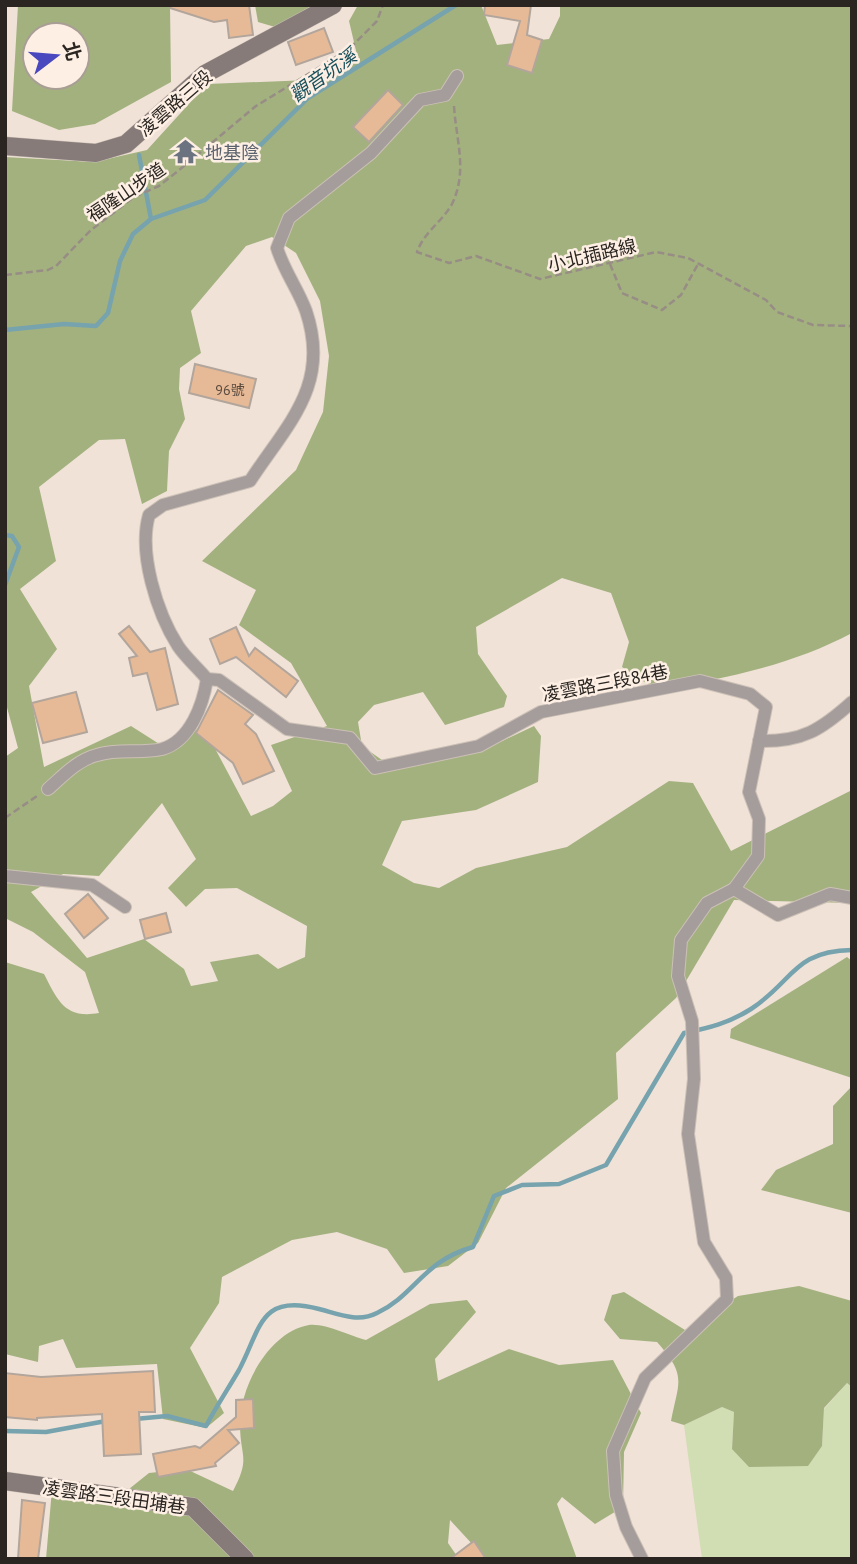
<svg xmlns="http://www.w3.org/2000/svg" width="857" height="1564" viewBox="0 0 857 1564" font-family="'PT Sans','Noto Sans TC',sans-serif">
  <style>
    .green { fill: #d1ddb2 }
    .forest { fill: #a3b17f; fill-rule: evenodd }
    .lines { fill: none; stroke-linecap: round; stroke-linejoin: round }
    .stream { stroke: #76a3ae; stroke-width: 4.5 }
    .building { fill: #e7ba97; stroke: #b2a59b; stroke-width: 2 }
    .street-casing { stroke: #ccc0b6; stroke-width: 14 }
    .secondary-casing { stroke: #ccc0b6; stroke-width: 19 }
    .path { stroke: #978d85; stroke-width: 2.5; stroke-dasharray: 7 3.5; stroke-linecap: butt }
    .street { stroke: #a59d9c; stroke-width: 12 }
    .secondary { stroke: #867b79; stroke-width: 18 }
    .labels { text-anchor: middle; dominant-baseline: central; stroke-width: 5; stroke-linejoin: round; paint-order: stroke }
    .number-label { font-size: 14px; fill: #594a3e }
    .street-label { font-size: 18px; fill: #2a2521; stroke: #fdefe4 }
    .worship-label { font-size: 18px; fill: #5b616d; stroke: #fdefe4; text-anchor: start }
    .water-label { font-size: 19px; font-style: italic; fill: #174f5b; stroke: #fdefe4 }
  </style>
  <rect width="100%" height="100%" fill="#f0e2d7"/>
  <polygon class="green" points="847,1383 852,1387 852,1559 702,1559 684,1425 722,1407 734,1412 732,1449 822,1446 824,1409"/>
  <g class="forest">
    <path d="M18 5H170L171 82 95 124 59 130 12 111ZM35 35H77V77H35Z"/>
    <polygon points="255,5 313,5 275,27 258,22"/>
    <path d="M358 5H481L497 45 549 39 560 16V5H852V633C792 665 722 680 655 689L622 667 629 642 611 593 562 578 476 627 478 654 507 696 504 707 445 725 423 692 374 705 358 722 362 746 382 760 500 742 534 726 541 736 538 782 476 810 402 821 382 865 414 883 439 888 476 868 567 847 669 781 693 783 731 851 852 790V903L734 900 676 998 616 1053 618 1099 506 1188 478 1243 448 1266 404 1273 387 1249 337 1232 292 1240 222 1277 219 1303 190 1348 224 1413 206 1428 163 1419 157 1364 76 1368 63 1339 39 1346 38 1362 5 1354V962L44 974C58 1001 65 1019 99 1013L85 972 33 932 5 918V757L18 748 5 700V157L94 162 147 150 207 84 334 79 357 55 349 21ZM272 237 296 253 320 301 329 356 323 412 296 470 202 561 256 590 239 625 291 663 327 726 271 745 292 791 273 806 251 816 203 726 164 747 131 726 44 767 29 686 57 649 20 589 56 561 39 487 99 440 125 439 142 504 167 491 169 451 185 419 179 389 180 368 201 353 191 311 246 246ZM162 803 196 859 168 888 186 907 205 889 237 888 307 926 305 957 278 969 258 954 210 962 218 981 191 986 184 969 144 939 87 958 31 892 63 874 99 876Z"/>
    <polygon points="847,957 852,961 852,1078 730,1038 731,1029"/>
    <polygon points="852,1086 852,1213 761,1190 776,1170 833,1144 833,1106"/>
    <path d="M799 1286 852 1301V1387L847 1383 824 1408 822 1446 808 1466 749 1467 732 1449 734 1412 722 1407 684 1425 671 1421C679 1380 687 1376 657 1342L620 1339 604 1320 612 1295 624 1292 685 1330 738 1296Z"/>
    <path d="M467 1300 476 1312 435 1359 438 1381 509 1349 559 1365 613 1360 641 1413 624 1452 623 1507 595 1524 562 1497 557 1504 577 1559H486L450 1520 448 1543 459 1559H46L52 1489H129L149 1473 186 1469 233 1491C251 1457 240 1458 240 1424 240 1386 269 1332 309 1325 325 1323 350 1336 366 1340L430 1304Z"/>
  </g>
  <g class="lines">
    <g class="stream">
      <polyline points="139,155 151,219"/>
      <polyline points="5,330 64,324 96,326 108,313 120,261 133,234 151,219 205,200 308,98 456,5"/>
      <polyline points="5,535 12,536 19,547 5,585"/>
      <path d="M135 1419 167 1416 206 1426C216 1407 228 1389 239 1370 261 1329 259 1293 319 1309 338 1314 358 1323 377 1313 415 1295 423 1261 473 1247L494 1196 522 1185 559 1184 606 1165 684 1033C709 1028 729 1023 751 1009 794 981 793 951 852 950"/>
      <polyline points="5,1431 46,1432 106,1421"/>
    </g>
  </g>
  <g class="building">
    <polygon points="170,5 249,5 253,35 229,38 227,20 214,22 170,8"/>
    <polygon points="485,5 531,5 527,35 542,40 532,73 507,65 520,21 484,15"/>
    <polygon points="324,28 333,52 296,65 288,42"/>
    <polygon points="388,90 403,105 369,142 353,127"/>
    <polygon points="195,364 256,379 249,408 189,393"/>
    <polygon points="129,626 150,652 165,648 178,704 157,710 147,673 133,676 129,658 137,656 119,634"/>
    <polygon points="236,627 249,656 255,648 298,681 286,697 236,657 220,664 210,639"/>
    <polygon points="218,690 253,715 245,724 256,734 274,771 243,784 233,763 196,733"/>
    <polygon points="76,692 87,732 43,743 32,703"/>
    <polygon points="88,894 108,918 84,938 65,914"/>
    <polygon points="166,913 171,932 145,939 140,920"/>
    <polygon points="153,1371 155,1412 139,1412 141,1454 104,1456 102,1414 37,1418 37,1420 5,1417 5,1373 41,1377"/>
    <polygon points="253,1399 254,1428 228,1430 239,1443 215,1463 216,1466 158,1477 153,1454 195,1446 200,1448 236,1417 236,1400"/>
    <polygon points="22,1500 45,1503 38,1559 18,1559"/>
    <polygon points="474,1541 486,1559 450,1559"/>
  </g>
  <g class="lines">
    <defs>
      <g id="street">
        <path d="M457 76 445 95 420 100 371 153 289 218 277 248C284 271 298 289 306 311 331 385 288 423 250 481L163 505 149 515C138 553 157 613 178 646 186 658 198 668 207 679L219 680 287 729 350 738 375 768 479 746 541 712 700 681 750 694 766 707 749 792 759 819 758 856 734 889"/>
        <path d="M759 741C802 742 821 730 852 702"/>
        <path d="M48 789C63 776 77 760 97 755 118 748 141 754 162 749 190 741 203 705 207 679"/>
        <polyline points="5,876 92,885 125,907"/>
        <polyline points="642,1559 626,1527 616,1495 613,1451 645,1378 727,1299 726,1278 704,1242 688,1134 694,1079 692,1021 678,976 681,940 707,903 734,889 778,915 830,894 852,898"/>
      </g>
      <g id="secondary">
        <polyline points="5,146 96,153 126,144 205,74 333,5"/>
        <polyline points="5,1481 193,1507 245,1559"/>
      </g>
    </defs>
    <use href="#street" class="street-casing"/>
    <use href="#secondary" class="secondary-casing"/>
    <g class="path">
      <path d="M454 106C456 140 468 171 452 204 442 222 424 232 417 252L449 263 476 256 540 279 656 252 688 258 766 300 777 312 813 325 852 326"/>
      <polyline points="610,264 622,293 662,310 681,295 698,264"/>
      <polyline points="5,275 48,270 56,266 91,230 134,197 159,186 178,171 256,106 349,49 377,21 383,5"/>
      <polyline points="5,818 37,796"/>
    </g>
    <use href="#street" class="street"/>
    <use href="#secondary" class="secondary"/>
  </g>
  <defs>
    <symbol id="temple-bare" viewBox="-9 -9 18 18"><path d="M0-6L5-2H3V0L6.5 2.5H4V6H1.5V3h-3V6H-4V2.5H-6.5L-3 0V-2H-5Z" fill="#6b7280" stroke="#fdefe4" stroke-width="2.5" paint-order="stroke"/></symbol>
  </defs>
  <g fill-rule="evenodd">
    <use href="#temple-bare" x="168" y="134" width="35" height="35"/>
  </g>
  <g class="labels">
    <g class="number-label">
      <text x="230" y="390">96號</text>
    </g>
    <g class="street-label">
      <text transform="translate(175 103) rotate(-41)">凌雲路三段</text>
      <text transform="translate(126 192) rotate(-34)">福隆山步道</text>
      <text transform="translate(592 255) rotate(-13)">小北插路線</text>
      <text transform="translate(605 683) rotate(-11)">凌雲路三段84巷</text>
      <text transform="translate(114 1497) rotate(8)">凌雲路三段田埔巷</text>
    </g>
    <g class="worship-label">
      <text x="205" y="152">地基陰</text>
    </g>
    <g class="water-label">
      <text transform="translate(323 75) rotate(-35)">觀音坑溪</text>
    </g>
  </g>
  <rect width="857" height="1564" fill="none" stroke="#2a2521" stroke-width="14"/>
  <g transform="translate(56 56) rotate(74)"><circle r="33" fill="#fdefe4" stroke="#a99e96" stroke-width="2"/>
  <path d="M0-5L12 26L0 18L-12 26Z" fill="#4a48be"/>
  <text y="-10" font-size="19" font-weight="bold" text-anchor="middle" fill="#2a2521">北</text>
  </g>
</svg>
